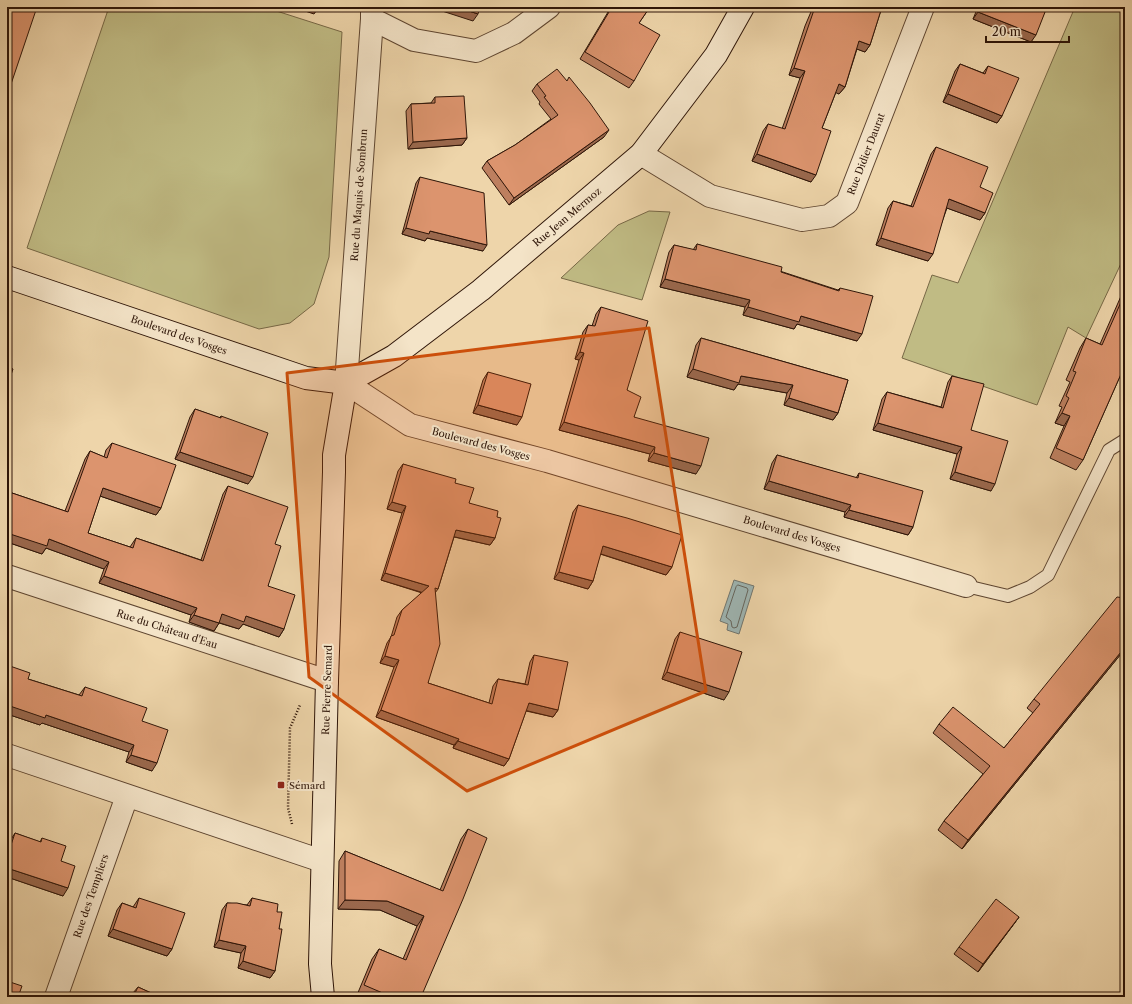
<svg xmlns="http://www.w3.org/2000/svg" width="1132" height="1004" viewBox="0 0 1132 1004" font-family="'Libre Caslon Text',serif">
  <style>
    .green { fill: #c0bb84; stroke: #776846 }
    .water { fill: #9eb6b4; stroke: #71766f }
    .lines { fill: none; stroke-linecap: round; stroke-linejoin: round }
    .shore { stroke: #66665e; stroke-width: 1 }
    .lane-casing { stroke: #5e4530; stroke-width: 14 }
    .street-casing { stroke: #5e4530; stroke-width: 24 }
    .secondary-casing { stroke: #2e1508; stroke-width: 24 }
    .path { stroke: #2e1508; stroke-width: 2.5; stroke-dasharray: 1 2; stroke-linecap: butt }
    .lane { stroke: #f4e4c8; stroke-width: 12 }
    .street { stroke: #f4e4c8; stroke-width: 22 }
    .secondary { stroke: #f4e4c8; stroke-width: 22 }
    .wall { fill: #bd7f5f; stroke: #2e1508 }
    .shaded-wall { fill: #9a684d; stroke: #2e1508 }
    .building { fill: #dc946e; stroke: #2e1508 }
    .marked { fill: #cc4f0b; fill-opacity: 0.2; stroke: #cc4f0b; stroke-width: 3; stroke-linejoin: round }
    .poi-dot { fill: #8f2418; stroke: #f4e4c8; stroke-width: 1.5 }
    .labels { text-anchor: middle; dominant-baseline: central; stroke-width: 4; stroke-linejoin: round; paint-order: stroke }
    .street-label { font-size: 10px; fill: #2e1508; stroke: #f4e4c8 }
    .poi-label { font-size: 10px; fill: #2e1508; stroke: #f4e4c8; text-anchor: start }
  </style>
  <rect width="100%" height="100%" fill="#eed5aa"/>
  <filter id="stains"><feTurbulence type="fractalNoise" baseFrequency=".005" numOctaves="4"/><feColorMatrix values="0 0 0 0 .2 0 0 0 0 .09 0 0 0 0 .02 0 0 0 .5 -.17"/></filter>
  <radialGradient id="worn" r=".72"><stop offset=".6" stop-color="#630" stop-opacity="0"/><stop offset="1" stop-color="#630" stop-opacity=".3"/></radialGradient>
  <g class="green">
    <polygon points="109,7 264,7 342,32 329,257 314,304 290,323 259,329 27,248"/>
    <polygon points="1075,7 1125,7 1125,255 1086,338 1068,327 1037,405 902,358 932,275 958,283"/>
    <polygon points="649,211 670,212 642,300 561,278 618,225"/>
  </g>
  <polygon class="water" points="734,580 754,586 739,634 727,630 728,624 720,621"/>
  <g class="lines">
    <polygon class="shore" points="738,585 747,588 748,590 737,627 734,628 732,627 731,621 726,617 736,587"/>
    <defs>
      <polyline id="lane" points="966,586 1008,596 1030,587 1048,575 1109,450 1125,440"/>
      <g id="street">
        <polyline points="372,7 372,19 346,383 410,425 547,461 966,586"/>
        <polyline points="372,19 414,40 476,51 514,33 549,7"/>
        <polyline points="641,154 710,196 802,220 829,216 847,203 923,7"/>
        <polyline points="7,576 327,681"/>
        <polyline points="7,755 322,861"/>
        <polyline points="56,997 127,796"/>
      </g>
      <g id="secondary">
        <polyline points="7,277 306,378 346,383"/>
        <polyline points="346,383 394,356 481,290 641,154 716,55 743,7"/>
        <polyline points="323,997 320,964 327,681 334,472 334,455 346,383"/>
      </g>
    </defs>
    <use href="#lane" class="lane-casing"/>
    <use href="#street" class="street-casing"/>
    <use href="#secondary" class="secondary-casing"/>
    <polyline class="path" points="292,824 288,808 290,728 300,705"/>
    <use href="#lane" class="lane"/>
    <use href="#street" class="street"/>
    <use href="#secondary" class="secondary"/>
  </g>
  <g class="wall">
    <polygon points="611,7 650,7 639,23 634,81 629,88 580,59"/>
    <polygon points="813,7 882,7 870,45 865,52 857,49 845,87 839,94 836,92 822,128 811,182 752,161 763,131 768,124 782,129 800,78 789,75 805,26"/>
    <polygon points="978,7 1047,7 1031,42 973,19"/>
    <polygon points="960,64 983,73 988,66 1002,116 997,123 943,102 955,71"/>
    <polygon points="537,84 604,137 509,205 482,168 487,161 515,145 551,119 539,104 540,102 532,91"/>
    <polygon points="435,97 467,138 462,145 408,149 406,111 411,104 431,103"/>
    <polygon points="936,147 980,187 985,213 980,220 947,208 928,261 876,245 888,208 893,201 911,206 931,154"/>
    <polygon points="420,177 483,251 427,238 425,241 402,234 416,183"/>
    <polygon points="697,244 838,290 840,288 857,341 797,324 794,329 743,315 745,307 660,287 669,252 674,245 693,250"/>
    <polygon points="1125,287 1125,365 1083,460 1076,470 1050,458 1064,426 1055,423 1062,407 1059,406 1070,382 1066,380 1080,348 1086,338 1100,344"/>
    <polygon points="601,307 627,390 634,417 696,474 648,461 650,454 559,430 579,360 575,359 583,332 588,325 592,326 596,314"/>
    <polygon points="701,338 848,380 838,413 833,420 784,405 787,393 738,384 734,390 687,377 696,345"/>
    <polygon points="488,372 517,425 473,413 483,380"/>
    <polygon points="952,376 971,430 991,491 950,479 957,454 873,430 882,399 887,392 941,407 948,382"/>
    <polygon points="195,409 220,418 221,416 248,484 175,459 190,417"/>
    <polygon points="112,443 161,508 156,515 100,496 88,533 130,547 136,538 201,560 223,494 228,486 275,544 268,586 284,629 279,637 243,624 239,629 219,623 214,631 189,622 191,615 99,583 104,569 46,548 42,554 7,542 7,500 12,493 65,511 85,459 90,451 104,457 106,450"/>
    <polygon points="777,455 856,478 859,473 913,527 908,535 844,517 845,512 764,489 772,463"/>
    <polygon points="403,464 455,483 469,503 497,517 495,538 490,545 454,537 438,589 435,593 428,683 489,703 493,686 498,679 525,684 530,662 534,655 558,710 553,717 526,711 509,759 504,766 453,748 454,745 376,717 394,667 380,663 387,643 391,637 397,617 402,610 422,593 381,580 402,513 387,509 398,471"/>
    <polygon points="578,505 672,567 666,575 600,554 593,581 588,589 554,579 573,512"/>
    <polygon points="680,632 724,700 662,679 675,639"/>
    <polygon points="1125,649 962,849 938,830 944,821 983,774 933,733 939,724 1004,748 1033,713 1027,708 1034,699"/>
    <polygon points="7,665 28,679 79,695 85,687 142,721 152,771 126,762 129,752 42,723 40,725 7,714"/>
    <polygon points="468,829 421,997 363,997 357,995 372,959 379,949 403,959 417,926 380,910 338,909 339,861 345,851 440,890 461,839"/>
    <polygon points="15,833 40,842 42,838 61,861 63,896 7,877 7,849 10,841"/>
    <polygon points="139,898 172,949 167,956 108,936 117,910 122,903 133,907"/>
    <polygon points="252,898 277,912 279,929 275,971 270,978 238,968 241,953 214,947 222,910 227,903 247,905"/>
    <polygon points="1019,917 978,972 954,954 959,947"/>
    <polygon points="138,987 160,997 132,997 133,993"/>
  </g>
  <g class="shaded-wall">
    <polygon points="293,7 319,7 314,14"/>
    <polygon points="440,7 457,7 478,14 473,21 439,10"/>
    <polygon points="978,12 1036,35 1031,42 973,19"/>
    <polygon points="859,41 870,45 865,52 854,48"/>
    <polygon points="794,68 805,71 800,78 789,75"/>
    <polygon points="839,84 845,87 839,94 834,92"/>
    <polygon points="948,94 1002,116 997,123 943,102"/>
    <polygon points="609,130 604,137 509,205 514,198"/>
    <polygon points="467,138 462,145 408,149 413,142"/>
    <polygon points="757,154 816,175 811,182 752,161"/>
    <polygon points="949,199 985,213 980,220 944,207"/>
    <polygon points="406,228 430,231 487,245 483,251 427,238 425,241 402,234"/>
    <polygon points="881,238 933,254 928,261 876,245"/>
    <polygon points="665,279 750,300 745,307 660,287"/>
    <polygon points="748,307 801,316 862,334 857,341 797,324 794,329 743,315"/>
    <polygon points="580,352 584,353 579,360 575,359"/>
    <polygon points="693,369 741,376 793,385 787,393 738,384 734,390 687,377"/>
    <polygon points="789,398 838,413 833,420 784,405"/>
    <polygon points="478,405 522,417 517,425 473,413"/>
    <polygon points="1062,413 1070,416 1064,426 1055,423"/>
    <polygon points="564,422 655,447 650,454 559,430"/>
    <polygon points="878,423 962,447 957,454 873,430"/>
    <polygon points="180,452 253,477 248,484 175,459"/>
    <polygon points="654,453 701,466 696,474 648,461"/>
    <polygon points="955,472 995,484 991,491 950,479"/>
    <polygon points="769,481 851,505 845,512 764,489"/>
    <polygon points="103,488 161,508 156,515 97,495"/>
    <polygon points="392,502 406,506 402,513 387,509"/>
    <polygon points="849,510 913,527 908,535 844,517"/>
    <polygon points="456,530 495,538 490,545 451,536"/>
    <polygon points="7,533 49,539 109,562 104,569 46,548 42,554 7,542"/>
    <polygon points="603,546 672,567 666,575 598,553"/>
    <polygon points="559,572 593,581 588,589 554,579"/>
    <polygon points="385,573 429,586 424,593 381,580"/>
    <polygon points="104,576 197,608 191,615 99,583"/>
    <polygon points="222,614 246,616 284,629 279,637 243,624 239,629 217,622"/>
    <polygon points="194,615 219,623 214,631 189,622"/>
    <polygon points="1125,647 1125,649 962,849 968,840"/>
    <polygon points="385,656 399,660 394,667 380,663"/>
    <polygon points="667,672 729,692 724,700 662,679"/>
    <polygon points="529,703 558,710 553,717 524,710"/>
    <polygon points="7,705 46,715 134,745 129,752 42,723 40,725 7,714"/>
    <polygon points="381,710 459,739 454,745 376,717"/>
    <polygon points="458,741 509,759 504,766 453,748"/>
    <polygon points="131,755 157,763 152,771 126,762"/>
    <polygon points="7,868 68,888 63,896 7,877"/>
    <polygon points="345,900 387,901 424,916 417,926 380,910 338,909"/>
    <polygon points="1019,917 1014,924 978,972 983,964"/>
    <polygon points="113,929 172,949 167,956 108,936"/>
    <polygon points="219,940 246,946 241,953 214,947"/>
    <polygon points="243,961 275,971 270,978 238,968"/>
  </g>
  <g class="building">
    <polygon points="7,7 37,7 7,96"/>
    <polygon points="457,7 480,7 478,14"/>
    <polygon points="612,7 650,7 639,23 660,35 634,81 585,52"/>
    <polygon points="815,7 882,7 870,45 859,41 845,87 839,84 822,128 831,131 816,175 757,154 768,124 785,129 805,71 794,68"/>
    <polygon points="980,7 1047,7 1036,35 978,12"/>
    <polygon points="960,64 985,74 988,66 1019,78 1002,116 948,94"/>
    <polygon points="557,69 567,81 569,77 590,103 609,130 514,198 487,161 515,145 558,115 544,97 546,96 537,84"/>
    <polygon points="464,96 467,138 413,142 411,104 435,103 435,97"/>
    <polygon points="936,147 988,167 980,187 993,193 985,213 949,199 933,254 881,238 893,201 913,207"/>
    <polygon points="420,177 484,193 487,245 430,231 429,234 406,228"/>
    <polygon points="697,244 782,267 781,272 839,291 840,288 873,296 862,334 801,316 799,322 748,307 750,300 665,279 674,245 696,250"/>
    <polygon points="1125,293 1125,365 1083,460 1056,448 1070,416 1062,413 1069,398 1066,396 1076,372 1073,371 1086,338 1102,345"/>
    <polygon points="601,307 648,321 627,390 641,397 634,417 709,438 701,466 654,453 655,447 564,422 584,353 580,352 588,325 595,326"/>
    <polygon points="701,338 848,380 838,413 789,398 793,385 741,376 739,383 693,369"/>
    <polygon points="7,366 13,369 7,387"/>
    <polygon points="488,372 531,384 522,417 478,405"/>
    <polygon points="952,376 984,384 971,430 1008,441 995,484 955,472 962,447 878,423 887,392 943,408"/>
    <polygon points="195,409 221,418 221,416 268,433 253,477 180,452"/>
    <polygon points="112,443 176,465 161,508 103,488 88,533 133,548 136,538 203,561 228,486 288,507 275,544 281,546 268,586 295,595 284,629 246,616 244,622 222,614 219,623 194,615 197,608 104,576 109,562 49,539 47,546 7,533 7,500 9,501 12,493 68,512 90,451 107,458"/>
    <polygon points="777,455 858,478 859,473 923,491 913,527 849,510 851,505 769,481"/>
    <polygon points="403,464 456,479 455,483 474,488 469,503 498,511 497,517 501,518 495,538 456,530 438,589 435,588 440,644 428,683 492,704 498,679 528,685 534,655 568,662 558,710 529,703 509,759 458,741 459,739 381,710 399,660 385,656 391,636 394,635 402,610 429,586 385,573 406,506 392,502"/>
    <polygon points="578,505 627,518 682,535 672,567 603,546 593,581 559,572"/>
    <polygon points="1117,597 1125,598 1125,647 968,840 944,821 990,766 939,724 953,707 1004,748 1040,704 1034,699"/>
    <polygon points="680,632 742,652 729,692 667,672"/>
    <polygon points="7,665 30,673 28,679 82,696 85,687 147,708 142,721 168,730 157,763 131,755 134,745 46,715 45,718 7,705"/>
    <polygon points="468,829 487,838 463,899 421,997 392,997 364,985 379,949 406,960 424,916 387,901 345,900 345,851 443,891"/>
    <polygon points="15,833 41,842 42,838 66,846 61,861 75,866 68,888 7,868 7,857"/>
    <polygon points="139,898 185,913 172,949 113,929 122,903 136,908"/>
    <polygon points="252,898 278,904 277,912 282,912 279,929 282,929 275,971 243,961 246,946 219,940 227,903 237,903 250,906"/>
    <polygon points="996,899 1019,917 983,964 959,947"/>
    <polygon points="7,981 22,986 18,997 7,997"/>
    <polygon points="138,987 160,997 133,997"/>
  </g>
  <path class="marked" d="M649 328 706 691 467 791 309 677 287 373Z"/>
  <rect class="poi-dot" x="277" y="781" width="8" height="8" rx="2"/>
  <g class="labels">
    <g class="street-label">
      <text transform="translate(866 154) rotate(-69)">Rue Didier Daurat</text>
      <text transform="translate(359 195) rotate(-86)">Rue du Maquis de Sombrun</text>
      <text transform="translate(567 217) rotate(-40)">Rue Jean Mermoz</text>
      <text transform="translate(179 335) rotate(19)">Boulevard des Vosges</text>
      <text transform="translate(481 444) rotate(15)">Boulevard des Vosges</text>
      <text transform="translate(792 534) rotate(17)">Boulevard des Vosges</text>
      <text transform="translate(167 629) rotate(18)">Rue du Château d'Eau</text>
      <text transform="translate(327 690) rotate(-88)">Rue Pierre Semard</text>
      <text transform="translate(91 896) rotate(-71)">Rue des Templiers</text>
    </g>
    <g class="poi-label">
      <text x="289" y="785">Sémard</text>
    </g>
  </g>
  <rect width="1132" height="1004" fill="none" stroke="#eed5aa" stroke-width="24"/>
  <rect x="8" y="8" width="1116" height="988" fill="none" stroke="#2e1508" stroke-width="2"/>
  <rect x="12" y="12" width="1108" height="980" fill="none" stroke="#2e1508"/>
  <path d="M986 36v6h83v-6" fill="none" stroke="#2e1508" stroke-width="2"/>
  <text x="992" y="36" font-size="12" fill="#2e1508" stroke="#f4e4c8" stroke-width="3" paint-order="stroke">20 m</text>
  <rect width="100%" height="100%" filter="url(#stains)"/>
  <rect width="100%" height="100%" fill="url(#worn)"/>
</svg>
